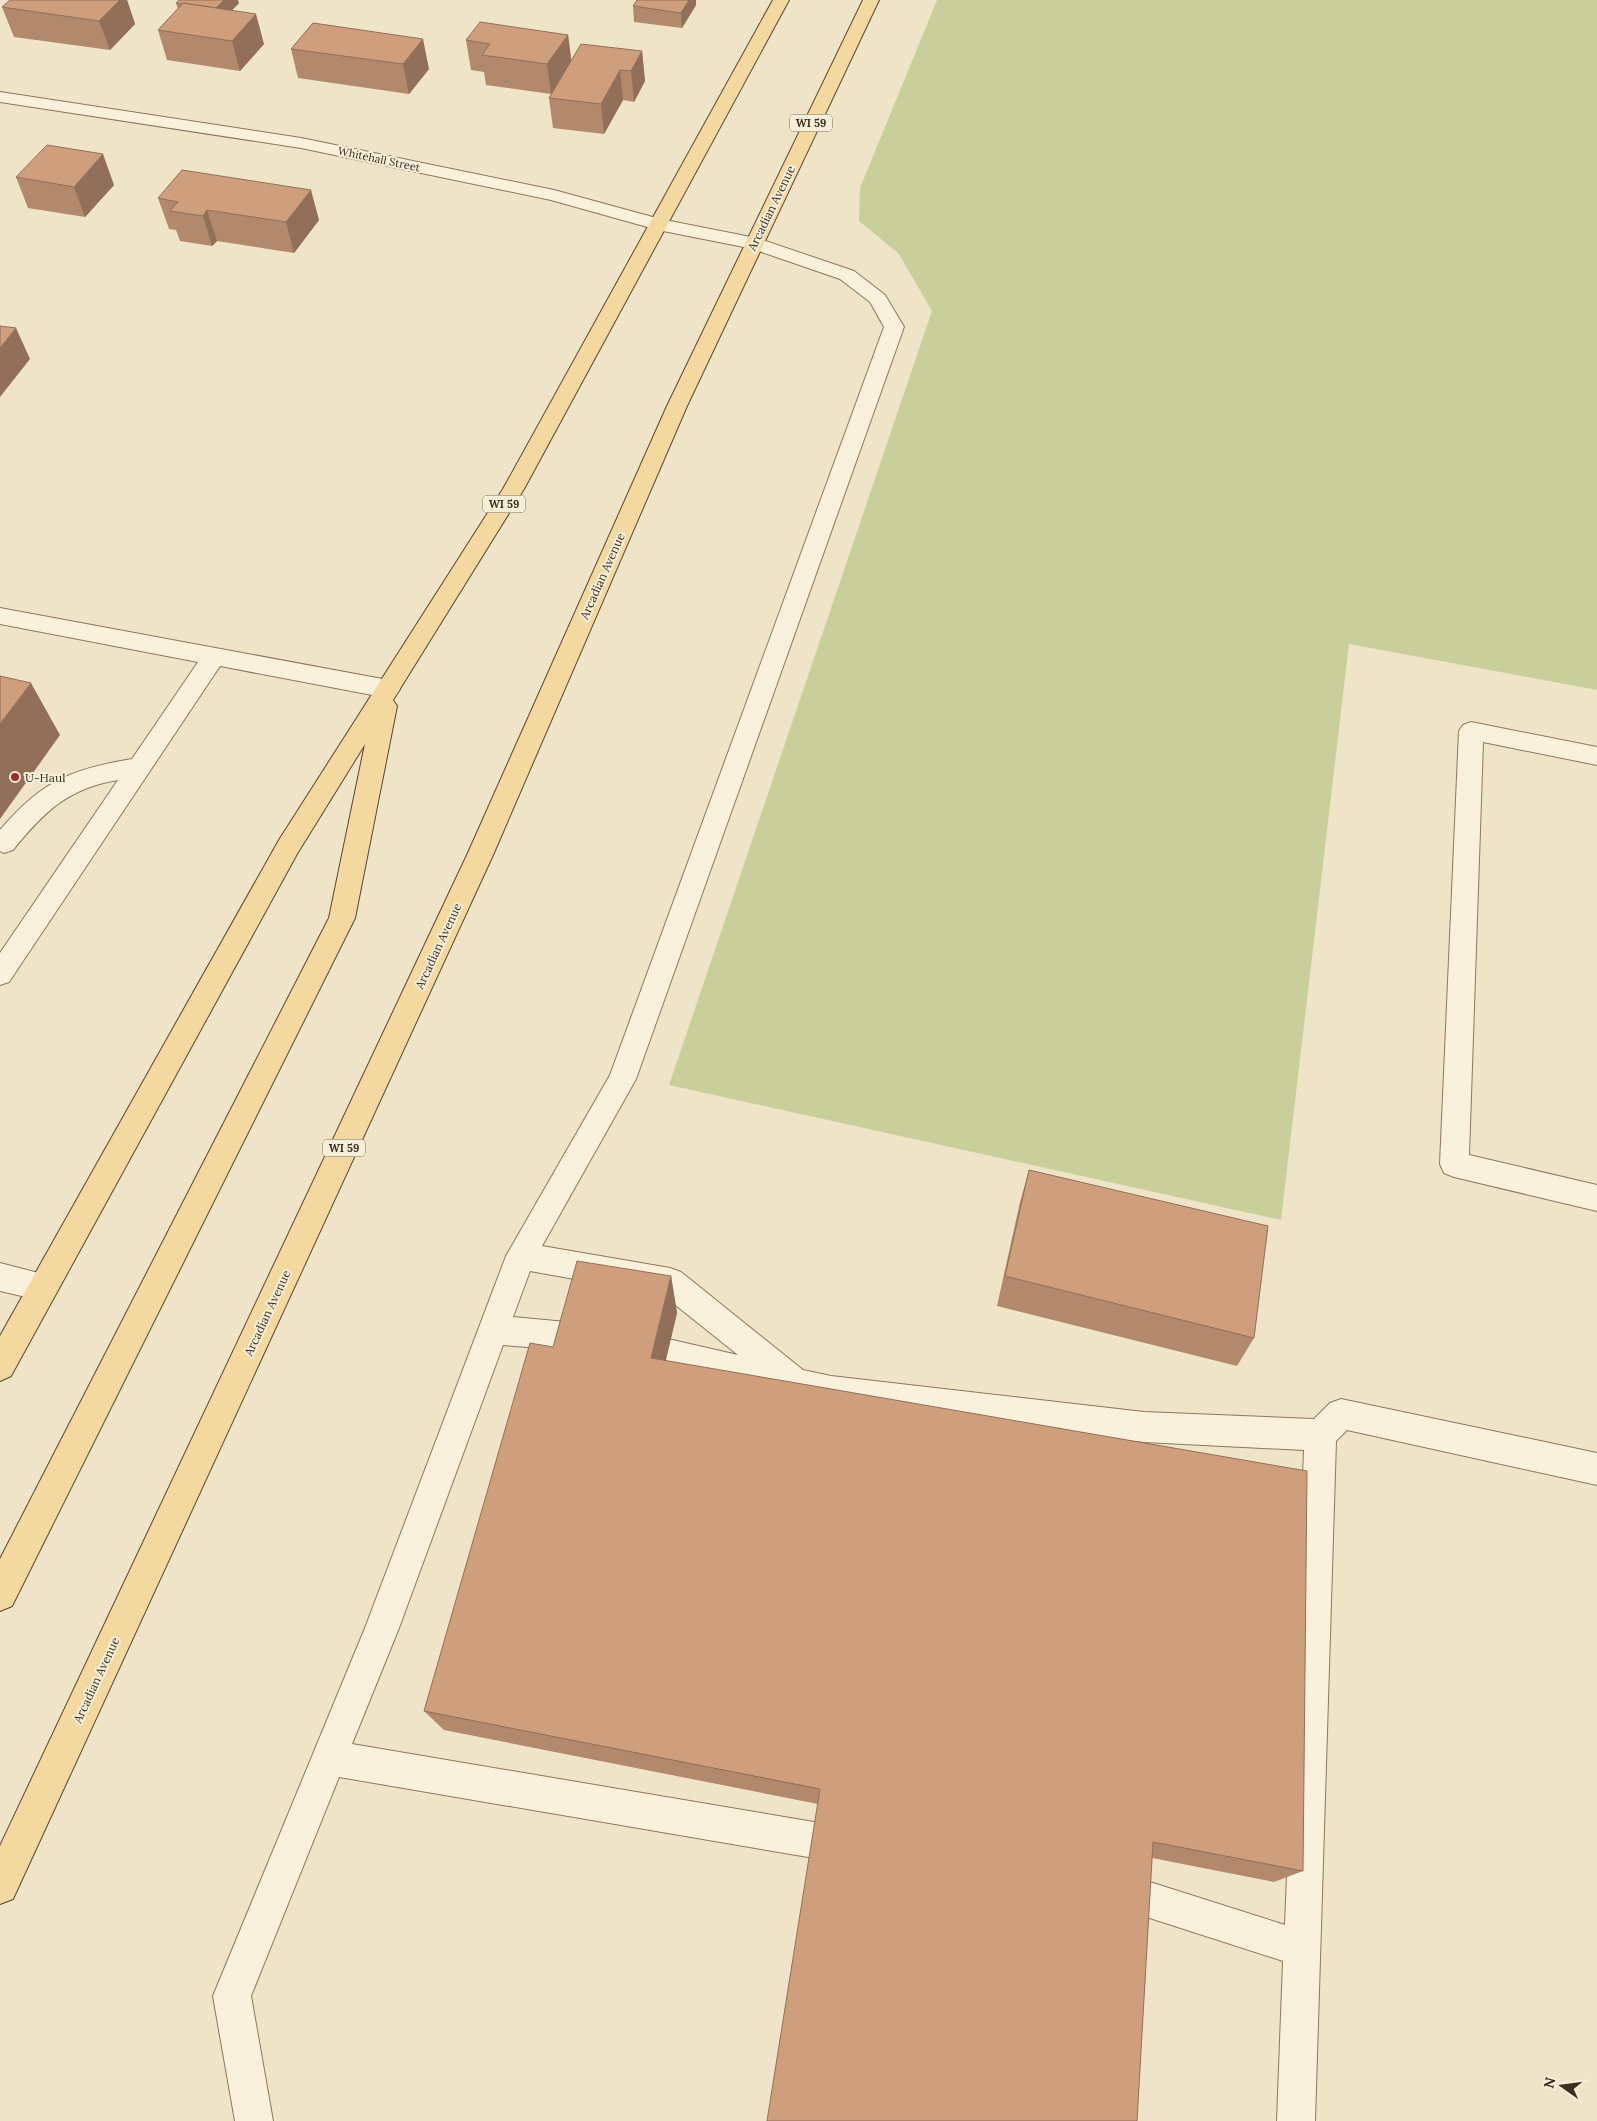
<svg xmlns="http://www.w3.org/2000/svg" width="1597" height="2121" viewBox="0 0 1597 2121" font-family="Lora,serif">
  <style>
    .green { fill: #c9cf9b }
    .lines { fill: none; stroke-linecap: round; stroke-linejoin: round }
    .service-casing { stroke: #8d765c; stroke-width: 2 }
    .minor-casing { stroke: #8d765c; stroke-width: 2 }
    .primary-casing { stroke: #5b4430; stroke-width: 2 }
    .service { fill: #faf1dc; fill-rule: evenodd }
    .minor { fill: #faf1dc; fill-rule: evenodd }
    .primary { fill: #f3d9a0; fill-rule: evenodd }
    .wall { fill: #b2896c }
    .shaded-wall { fill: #916f58 }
    .building { fill: #cf9f7d; stroke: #916f58 }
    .poi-dot { fill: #9e2a2b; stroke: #f7eed8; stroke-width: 2 }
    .labels { text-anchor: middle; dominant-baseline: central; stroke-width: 4; stroke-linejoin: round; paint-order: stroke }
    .shield { fill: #f7eed8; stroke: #756857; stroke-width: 1 }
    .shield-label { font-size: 11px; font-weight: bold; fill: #3d2e20 }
    .far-street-label { font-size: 11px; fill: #3d2e20; stroke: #f7eed8 }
    .street-label { font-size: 12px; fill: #3d2e20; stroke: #f7eed8 }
    .poi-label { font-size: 12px; fill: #3d2e20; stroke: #f7eed8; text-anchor: start }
  </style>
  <rect width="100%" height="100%" fill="#f0e4c8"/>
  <polygon class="green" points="937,0 1597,0 1597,690 1349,644 1281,1220 669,1085 932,311 899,254 859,221 860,188"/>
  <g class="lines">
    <defs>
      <g id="service">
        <polygon points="754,237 854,271 885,295 904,327 636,1079 542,1246 670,1268 681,1272 803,1370 831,1376 1144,1412 1314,1419 1330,1403 1341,1399 1597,1453 1597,1485 1347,1430 1336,1441 1315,2121 1277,2121 1283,1961 1131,1912 1118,1907 1113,1894 1118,1881 1131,1876 1285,1925 1304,1450 1144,1442 831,1406 657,1363 653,1353 657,1343 668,1339 738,1355 663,1295 530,1271 513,1317 577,1323 588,1327 592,1337 588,1347 577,1351 503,1345 399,1628 352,1744 814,1822 827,1827 832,1840 827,1853 814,1858 339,1777 251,1996 273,2121 235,2121 213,1996 365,1628 506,1256 610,1075 884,327 870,302 840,279 747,247 745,243 747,239"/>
        <path d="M0 608 388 680 396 683 400 689 396 695 388 698 220 666 9 982 0 985V953L118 780C68 788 44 812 13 850L4 853 0 851V830C41 782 70 769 132 759L198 662 0 624Z"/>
        <polygon points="1471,722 1597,747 1597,765 1483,742 1469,1155 1597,1185 1597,1211 1454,1177 1444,1173 1440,1164 1459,731 1463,725"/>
        <polygon points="0,1263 54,1277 58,1287 54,1297 43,1301 0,1291"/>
      </g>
      <polygon id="minor" points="0,92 301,138 554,190 660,219 761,239 763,243 761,247 754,249 658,230 551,200 301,148 0,102"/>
      <g id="primary">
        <polygon points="773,0 789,0 524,489 393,700 397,706 355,918 12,1606 0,1611 0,1559 329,918 365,744 297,854 11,1376 0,1381 0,1336 279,840 503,489"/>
        <polygon points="863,0 879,0 687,406 493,855 13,1899 0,1904 0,1846 467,855 667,406"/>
      </g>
    </defs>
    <use href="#service" class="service-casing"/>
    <use href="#minor" class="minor-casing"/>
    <use href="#primary" class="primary-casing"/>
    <use href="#service" class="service"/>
    <use href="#minor" class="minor"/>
    <use href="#primary" class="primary"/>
  </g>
  <g class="wall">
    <polygon points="10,0 127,0 135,24 110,50 14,37 2,7"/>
    <polygon points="637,0 696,0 696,5 682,28 634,22 633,6"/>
    <polygon points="176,3 239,3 232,10 264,44 240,71 167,60 158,30 178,9"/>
    <polygon points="313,23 429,69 409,94 298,78 291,49"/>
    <polygon points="568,35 571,60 642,51 645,81 634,102 623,100 604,134 553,128 549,98 551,94 486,85 484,72 471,70 466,40"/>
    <polygon points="16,177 114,185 85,217 28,208"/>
    <polygon points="158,198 319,220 294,253 217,241 212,246 180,241 176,230 169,229"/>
    <polygon points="1029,1170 1254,1338 1237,1366 997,1306 1020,1202"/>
    <polygon points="671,1276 677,1313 666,1360 1303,1871 1274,1882 1152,1858 818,1804 444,1730 424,1711 553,1347"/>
  </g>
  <g class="shaded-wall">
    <polygon points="120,0 127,0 135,24 110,50 99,21"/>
    <polygon points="224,0 238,0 239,3 219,24 215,9"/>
    <polygon points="689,0 696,0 696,5 682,28 681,13"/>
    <polygon points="256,14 264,44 240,71 232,41"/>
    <polygon points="568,35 572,65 551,94 547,64"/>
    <polygon points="423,39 429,69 409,94 403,64"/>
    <polygon points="642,51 645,81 634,102 631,71"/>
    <polygon points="620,70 623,100 604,134 601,104"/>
    <polygon points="103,154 114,185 85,217 74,187"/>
    <polygon points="311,190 319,220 294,253 286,222"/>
    <polygon points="207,210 217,241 212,246 203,216"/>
    <polygon points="16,328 30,359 0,397 0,348"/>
    <polygon points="31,683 60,735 0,819 0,724"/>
    <polygon points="671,1276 677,1313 658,1392 651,1358"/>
  </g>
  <g class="building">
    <polygon points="10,0 120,0 99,21 2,7"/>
    <polygon points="179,0 224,0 216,8 183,3 182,4 176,3"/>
    <polygon points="637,0 689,0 681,13 633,6"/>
    <polygon points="183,3 256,14 232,41 158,30"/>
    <polygon points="480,22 568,35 547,64 482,55 490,44 466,40"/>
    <polygon points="313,23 423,39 403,64 291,49"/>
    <polygon points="581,44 642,51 631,71 620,70 601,104 549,98"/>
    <polygon points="47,145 103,154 74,187 16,177"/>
    <polygon points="182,170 311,190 286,222 207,210 203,216 170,211 178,202 158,198"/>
    <polygon points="0,326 16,328 0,348"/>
    <polygon points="0,676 31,683 0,724"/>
    <polygon points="1029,1170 1268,1226 1254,1338 1005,1276"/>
    <polygon points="577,1261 671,1276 651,1358 1307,1471 1303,1871 1153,1842 1137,2121 767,2121 820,1789 424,1711 530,1343 553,1347"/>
  </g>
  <circle class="poi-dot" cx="15" cy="777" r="5"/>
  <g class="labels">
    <g class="shield">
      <rect x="790" y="114.5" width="42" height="17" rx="4"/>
      <rect x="483" y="495.5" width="42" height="17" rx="4"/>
      <rect x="323" y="1139.5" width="42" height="17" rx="4"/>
    </g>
    <g class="shield-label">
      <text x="811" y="123">WI 59</text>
      <text x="504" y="504">WI 59</text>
      <text x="344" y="1148">WI 59</text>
    </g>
    <g class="far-street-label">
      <text transform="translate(379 159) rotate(12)">Whitehall Street</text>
    </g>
    <g class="street-label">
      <text transform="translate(771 208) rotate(-64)">Arcadian Avenue</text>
      <text transform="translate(602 576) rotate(-66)">Arcadian Avenue</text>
      <text transform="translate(438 946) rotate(-65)">Arcadian Avenue</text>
      <text transform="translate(267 1313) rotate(-65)">Arcadian Avenue</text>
      <text transform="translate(96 1680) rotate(-65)">Arcadian Avenue</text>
    </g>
    <g class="poi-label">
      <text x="25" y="777">U-Haul</text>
    </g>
  </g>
  <g transform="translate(1562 2086) rotate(284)" stroke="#f7eed8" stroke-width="4" paint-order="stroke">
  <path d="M0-4L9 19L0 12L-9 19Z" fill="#3d2e20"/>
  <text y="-8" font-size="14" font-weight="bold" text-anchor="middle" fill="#3d2e20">N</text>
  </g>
</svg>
